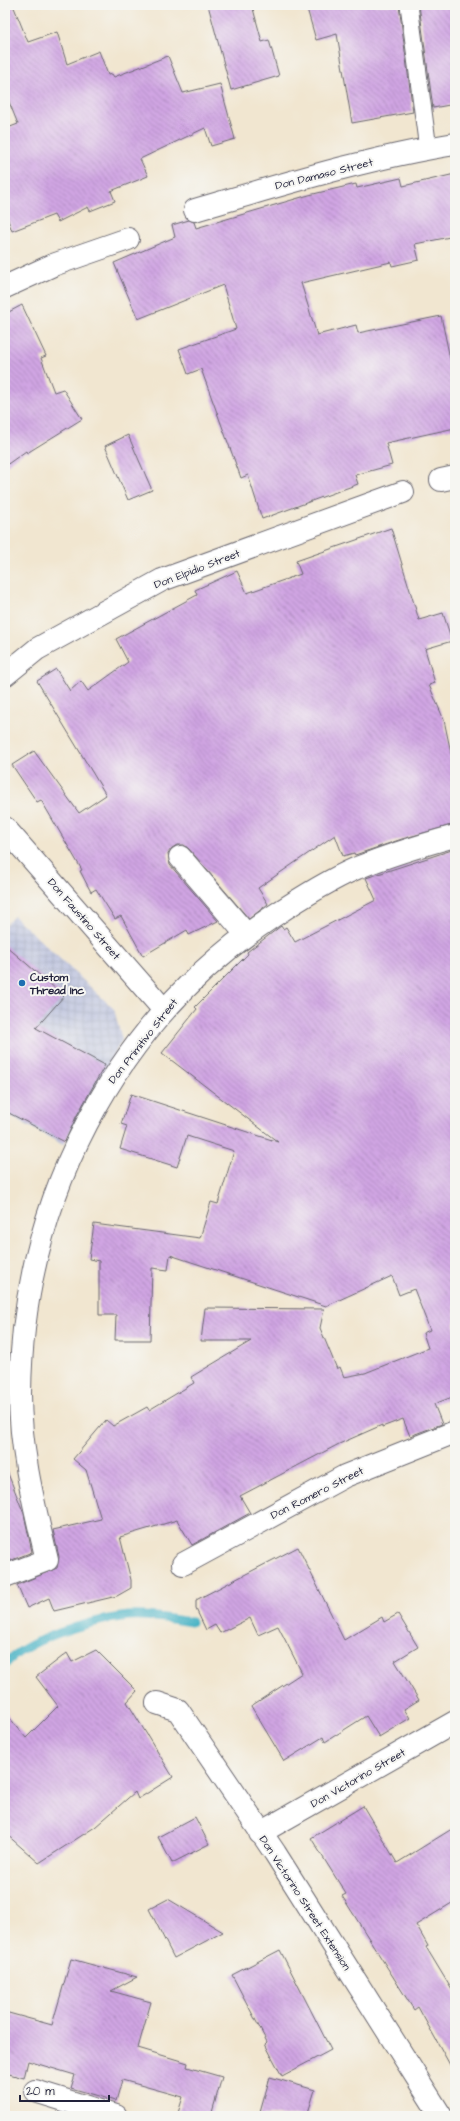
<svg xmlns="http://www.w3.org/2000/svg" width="460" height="2121" viewBox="0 0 460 2121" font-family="'Architects Daughter',sans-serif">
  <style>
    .industrial { fill: url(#industrial-grid) }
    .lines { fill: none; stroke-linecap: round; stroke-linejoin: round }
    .stream { stroke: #47b2c5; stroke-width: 9 }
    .building { fill: url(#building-back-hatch) }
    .lane-casing { stroke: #6a676f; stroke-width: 19 }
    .street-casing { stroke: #6a676f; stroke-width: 24 }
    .lane { stroke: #fff; stroke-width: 17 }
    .street { stroke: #fff; stroke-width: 22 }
    .poi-dot { fill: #1f6fb2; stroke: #f6f6f2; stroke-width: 1.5 }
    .labels { text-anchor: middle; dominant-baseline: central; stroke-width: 4; stroke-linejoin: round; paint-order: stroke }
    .street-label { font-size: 11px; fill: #22223b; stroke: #f6f6f2 }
    .poi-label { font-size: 11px; font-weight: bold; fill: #22223b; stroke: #f6f6f2; text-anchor: start }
  </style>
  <defs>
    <pattern id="industrial-grid" width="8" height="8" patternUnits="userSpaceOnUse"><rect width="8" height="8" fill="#bdc3de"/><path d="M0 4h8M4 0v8" fill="none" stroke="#a2a7bf"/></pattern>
    <pattern id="building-back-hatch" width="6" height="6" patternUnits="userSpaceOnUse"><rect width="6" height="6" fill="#d0a5e3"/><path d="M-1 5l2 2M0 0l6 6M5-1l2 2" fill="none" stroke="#a886b9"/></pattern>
  </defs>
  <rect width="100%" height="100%" fill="#f6f6f2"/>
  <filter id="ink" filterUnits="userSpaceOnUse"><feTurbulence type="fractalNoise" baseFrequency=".025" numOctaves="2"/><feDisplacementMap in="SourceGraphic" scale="8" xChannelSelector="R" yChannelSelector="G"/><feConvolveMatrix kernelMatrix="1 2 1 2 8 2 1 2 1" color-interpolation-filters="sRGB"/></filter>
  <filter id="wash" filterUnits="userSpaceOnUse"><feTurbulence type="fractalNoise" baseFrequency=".012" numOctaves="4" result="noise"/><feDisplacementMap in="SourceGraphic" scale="16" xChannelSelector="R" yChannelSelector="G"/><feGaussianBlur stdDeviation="0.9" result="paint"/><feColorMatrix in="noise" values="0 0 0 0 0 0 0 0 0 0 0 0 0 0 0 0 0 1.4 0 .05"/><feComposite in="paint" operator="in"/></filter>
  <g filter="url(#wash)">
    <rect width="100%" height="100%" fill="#f1e6d0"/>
    <polygon class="industrial" points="14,916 114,1009 122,1040 63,1145 5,1113 5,925"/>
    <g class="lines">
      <path class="stream" d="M5 1665C24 1640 90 1621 121 1617 143 1613 169 1619 191 1622"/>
    </g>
    <g id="blocks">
      <g class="building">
        <polygon points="5,5 13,5 28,42 57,32 67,64 99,51 108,75 112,74 114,77 168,56 183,93 220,84 235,139 211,146 205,128 140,159 148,176 111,191 115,201 90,211 88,207 58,222 54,215 12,231 5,212 5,129 18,124 5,92"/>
        <polygon points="208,5 252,5 262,42 269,40 279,76 231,90"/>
        <polygon points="306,5 399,5 413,112 352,123 337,34 316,40"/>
        <polygon points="419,5 455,5 455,104 433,108"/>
        <polygon points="455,174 455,236 415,244 419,260 392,266 391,262 301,283 317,335 356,325 358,333 441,316 455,382 455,428 386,443 392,465 355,475 358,484 262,519 248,475 241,478 201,369 188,374 179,349 236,329 223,285 138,319 114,263 175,237 172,225 189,220 194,222 196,228 309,195 356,184 357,188 401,178 403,186"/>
        <polygon points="22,305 46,356 41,358 54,392 63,389 82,419 27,453 26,451 5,466 5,314"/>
        <polygon points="128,435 152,490 128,500 105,446"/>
        <polygon points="391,528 419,620 443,613 452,641 425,649 435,683 429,685 444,720 455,772 455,824 402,839 355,855 354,853 343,856 335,835 258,888 268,904 249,919 189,849 184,845 177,845 172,848 168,853 170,865 218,921 189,935 187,930 143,956 121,916 115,919 96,889 91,892 80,871 82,870 41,800 37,802 12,765 34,751 79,813 106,795 37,681 56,669 70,691 81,681 88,691 128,662 116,639 197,595 195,590 237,571 247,593 301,574 296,561"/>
        <polygon points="455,849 455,1396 434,1404 442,1424 410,1436 403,1419 382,1427 382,1425 339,1444 240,1496 250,1513 192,1545 177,1520 120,1537 131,1580 131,1588 117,1596 54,1611 49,1598 27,1608 17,1585 57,1568 59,1557 53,1530 101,1519 86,1470 73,1459 106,1420 113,1426 147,1407 149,1410 194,1383 191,1377 251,1341 201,1341 205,1308 324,1309 320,1328 337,1369 340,1367 344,1377 365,1373 428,1348 423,1333 430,1330 414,1289 399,1295 392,1276 326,1306 170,1255 168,1270 152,1268 150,1340 115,1340 116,1315 99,1315 99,1261 89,1259 94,1224 200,1238 211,1202 218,1204 234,1151 187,1136 177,1167 120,1149 127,1126 121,1124 131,1094 278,1142 162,1053 197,1009 195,1007 248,954 247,952 281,926 283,929 286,927 295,942 376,900 366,878"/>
        <polygon points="5,945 64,996 36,1028 105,1065 76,1117 65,1142 5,1111"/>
        <polygon points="7,1471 24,1514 32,1552 7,1562 5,1559 5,1472"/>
        <polygon points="298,1547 344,1640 382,1617 384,1622 398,1614 418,1647 395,1661 419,1700 404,1709 410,1718 379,1737 366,1716 325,1742 323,1737 284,1761 251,1706 302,1673 278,1626 258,1635 250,1618 220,1633 215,1625 206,1630 196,1609 196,1600"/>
        <polygon points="96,1650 137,1691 127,1702 173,1777 138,1799 135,1792 95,1827 39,1863 5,1833 5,1712 26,1738 58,1706 36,1677 67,1653 72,1662"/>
        <polygon points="363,1806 397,1863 455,1827 455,1901 416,1925 428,1946 426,1947 455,1995 455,2074 418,2007 414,2010 342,1896 346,1894 311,1838"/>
        <polygon points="195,1817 209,1844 172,1863 158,1837"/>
        <polygon points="168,1899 223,1932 174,1958 149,1909"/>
        <polygon points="280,1950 331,2050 282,2076 265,2044 267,2042 232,1975"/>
        <polygon points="71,1959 137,1977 111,1991 151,2002 138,2048 188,2063 187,2067 222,2077 211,2116 177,2116 183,2097 122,2080 116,2101 71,2088 75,2075 28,2061 24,2078 5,2073 5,2012 52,2025"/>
        <polygon points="270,2077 315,2090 307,2116 259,2116"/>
      </g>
    </g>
  </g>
  <g filter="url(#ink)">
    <use href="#blocks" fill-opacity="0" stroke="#6a676f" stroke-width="1"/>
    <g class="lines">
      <defs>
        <polyline id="lane" points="409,5 428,149"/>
        <g id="street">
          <path d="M195 210C281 185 367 158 455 144"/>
          <polyline points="5,287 53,265 128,239"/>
          <polyline points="441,480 455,477"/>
          <polyline points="5,675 37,649 162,580 403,492"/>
          <polyline points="5,828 164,1010"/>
          <polyline points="180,857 246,934"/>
          <polyline points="183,1564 345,1476 455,1432"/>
          <path d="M5 1576 47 1560C34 1505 20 1450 20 1394 22 1202 112 1024 272 917 299 899 327 881 357 868 389 855 422 845 455 836"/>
          <polyline points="157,1703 178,1710 275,1853 441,2116"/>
          <polyline points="260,1833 455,1722"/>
          <polyline points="35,2091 116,2116"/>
        </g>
      </defs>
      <use href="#lane" class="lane-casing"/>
      <use href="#street" class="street-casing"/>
      <use href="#lane" class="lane"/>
      <use href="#street" class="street"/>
    </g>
  </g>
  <circle class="poi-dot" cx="22" cy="983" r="4"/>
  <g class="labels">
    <g class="street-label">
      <text transform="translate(324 174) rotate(-14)">Don Damaso Street</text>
      <text transform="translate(197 569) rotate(-21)">Don Elpidio Street</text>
      <text transform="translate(84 919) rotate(49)">Don Faustino Street</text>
      <text transform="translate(143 1041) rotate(-52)">Don Primitivo Street</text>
      <text transform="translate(317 1493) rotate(-27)">Don Romero Street</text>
      <text transform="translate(358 1778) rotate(-30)">Don Victorino Street</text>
      <text transform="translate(305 1903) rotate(57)">Don Victorino Street Extension</text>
    </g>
    <g class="poi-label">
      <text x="30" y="977">Custom<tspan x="30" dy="13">Thread Inc</tspan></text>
    </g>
  </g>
  <rect width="460" height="2121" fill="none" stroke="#f6f6f2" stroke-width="20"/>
  <path d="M20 2095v6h89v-6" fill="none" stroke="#22223b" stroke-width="2"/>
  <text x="26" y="2095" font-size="12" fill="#22223b" stroke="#f6f6f2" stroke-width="3" paint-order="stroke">20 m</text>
</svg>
